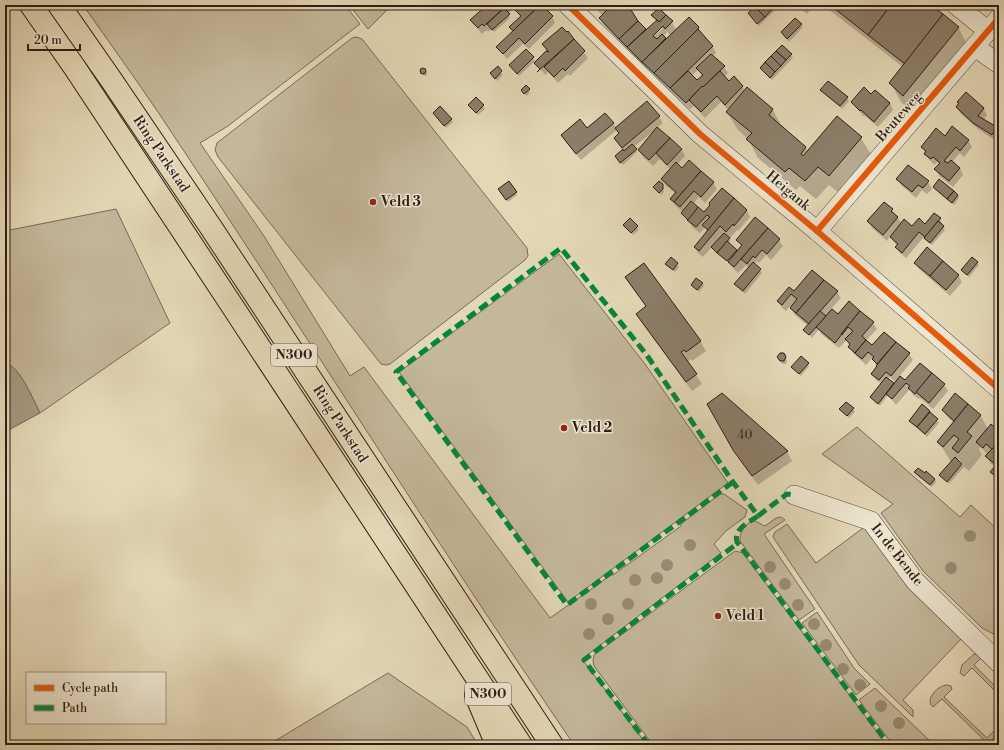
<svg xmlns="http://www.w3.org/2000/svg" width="1004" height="750" viewBox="0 0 1004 750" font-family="'Libre Bodoni',serif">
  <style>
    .green { fill: #c4b89b; stroke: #786a58 }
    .water { fill: #a5987f; stroke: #756755 }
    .shadow { fill: #0003; fill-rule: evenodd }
    .building { fill: #8b7e69; stroke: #2c1d15 }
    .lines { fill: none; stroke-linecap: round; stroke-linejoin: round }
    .minor-casing { stroke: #5a4c3d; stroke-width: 20 }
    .highway-casing { stroke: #2c1d15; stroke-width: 24 }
    .minor { stroke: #ede6d0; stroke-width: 19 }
    .highway { stroke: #e3d8b6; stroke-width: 22 }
    .quiet { stroke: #00873e; stroke-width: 5; stroke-dasharray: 10 5; stroke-linecap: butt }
    .cycleway-casing { stroke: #ede6d0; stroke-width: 8 }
    .cycleway { stroke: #e8590c; stroke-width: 6 }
    .tree { fill: #988b73 }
    .poi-dot { fill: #8f2418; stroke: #ede6d0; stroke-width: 1.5 }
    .labels { text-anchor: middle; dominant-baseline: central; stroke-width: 3; stroke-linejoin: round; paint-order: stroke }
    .number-label { font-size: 12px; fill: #44352a }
    .shield { fill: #ede6d0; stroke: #66594d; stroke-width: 1 }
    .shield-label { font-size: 13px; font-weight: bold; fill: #2c1d15 }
    .street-label { font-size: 14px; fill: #2c1d15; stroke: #ede6d0 }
    .poi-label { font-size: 14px; font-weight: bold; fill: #2c1d15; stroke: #ede6d0; text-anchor: start }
  </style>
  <rect width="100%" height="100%" fill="#e3d8b6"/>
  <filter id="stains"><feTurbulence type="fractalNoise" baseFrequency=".005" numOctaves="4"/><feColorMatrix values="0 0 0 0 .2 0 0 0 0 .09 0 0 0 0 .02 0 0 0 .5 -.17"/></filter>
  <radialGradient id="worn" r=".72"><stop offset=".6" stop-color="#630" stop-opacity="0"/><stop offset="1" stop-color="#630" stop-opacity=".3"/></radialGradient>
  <g class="green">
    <path d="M83 5H345L360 24 228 126 200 143 264 236 350 376 364 367 550 618 611 575H613L681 526V524L720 494H724L747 510 745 517 726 531 714 544 721 553 582 659 647 745H574C432 537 300 324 160 115 135 78 109 42 83 5Z"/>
    <polygon points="349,5 392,5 368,29"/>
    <polygon points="356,37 362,39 527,248 528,256 525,260 390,364 386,365 381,364 218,157 215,150 217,143 352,38"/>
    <path d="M116 209 170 323 40 413C33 400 20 366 5 363V231Z"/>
    <polygon points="559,254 645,364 728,483 568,602 399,372"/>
    <polygon points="857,427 960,517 971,505 999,531 999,637 982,628 923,571 881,513 893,504 822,454"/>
    <path d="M781 517 785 520 764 534 815 609 799 620 740 541C739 533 746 521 755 521 758 522 762 525 765 526L776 518Z"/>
    <polygon points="787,524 816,563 867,525 963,637 903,700 913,710 913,717 859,665 773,537 775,532"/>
    <polygon points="735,551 743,553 887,745 653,745 594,666 593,661 594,655"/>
    <polygon points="817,612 854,668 870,684 856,695 802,623"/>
    <polygon points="974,654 979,655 981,658 974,665 999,690 999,695 972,668 964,676 960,673 962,665"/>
    <polygon points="388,673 467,727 478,745 268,745"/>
    <path d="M947 685 951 686 952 689 944 697 987 738 995 730 998 732 991 741 994 745 988 744 981 745 985 741 942 699 933 707C924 700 938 685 947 685Z"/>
    <polygon points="875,688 934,745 893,745 859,700"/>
  </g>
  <path class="water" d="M5 363C20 366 33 400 40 413L5 432Z"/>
  <g class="shadow">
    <polygon points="473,5 481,5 477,9"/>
    <polygon points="488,5 541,5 552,16 555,23 529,49 523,44 507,59 497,47 513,32 510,27 521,17 514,8 508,14 510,18 494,32 491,29 488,32 487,30 482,34 472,21"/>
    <path d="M592 5H627L638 22 646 30 657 21 653 16 672 22 676 30 698 28 701 35 713 47 716 53 712 57 724 67 728 73 724 77 729 83 742 86 745 91 747 88 773 110 783 129 806 148 808 152 861 138 872 156 840 194 829 185 816 199 800 186 796 190 758 158 748 139 738 130 727 112 729 111 721 102 705 118 694 106 690 109 647 69 604 25 600 18 603 16ZM661 26 663 28 650 40 649 39ZM667 32 670 35 666 40 663 37ZM698 70 703 77 697 81 691 76Z"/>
    <polygon points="758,5 779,5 779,6 759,26 751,16"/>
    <polygon points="796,5 814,5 807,14"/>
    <polygon points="823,5 930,5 958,27 968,46 914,113 901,102 891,83 903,67"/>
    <polygon points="795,19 803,27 789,42 782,33"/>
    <polygon points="572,37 588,58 570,76 568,74 558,83 548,72 545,75 535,61 519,76 512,68 526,51 536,62 547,52 543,44"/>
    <polygon points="791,55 793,58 772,80 761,68"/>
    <polygon points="423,68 424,68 427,74 426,76 423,75 421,72"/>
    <polygon points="497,68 503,75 497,81 491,74"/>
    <polygon points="828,82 847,98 849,101 842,109 823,93 821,90"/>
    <polygon points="529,90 530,92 527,96 524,93"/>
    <polygon points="966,94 984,109 987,115 984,120 996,128 999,136 996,141 978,129 961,114 957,108"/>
    <polygon points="872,96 890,103 893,110 878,127 865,116 863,116 852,102"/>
    <polygon points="476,98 485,109 478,115 471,108"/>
    <polygon points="436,116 451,119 453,122 446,128"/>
    <polygon points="659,117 663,123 657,128 681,149 685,156 677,165 682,169 713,182 717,189 705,203 699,197 693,204 704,214 722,190 747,211 750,217 738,231 737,230 730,238 727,235 730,241 729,244 737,252 742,247 737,240 755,219 779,240 783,246 771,260 766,255 759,263 757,261 754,265 762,273 745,294 736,285 749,268 746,265 738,273 733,268 729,263 714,250 712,247 703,257 698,253 695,247 707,232 705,227 700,233 692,227 689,221 682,214 683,212 675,205 671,199 676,194 666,186 663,179 671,170 660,159 653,166 643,157 639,150 655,130 634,147 637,152 623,165 618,160 623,150 615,138 620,134 617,130 581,160 566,142 562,136 613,123 616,128"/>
    <polygon points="945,137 968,140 972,147 964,157 960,153 952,162 960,168 963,175 953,187 939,176 936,169 939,165 937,162 935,165 929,160 922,147"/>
    <polygon points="908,166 928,182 932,189 927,194 922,190 916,198 901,185 897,179"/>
    <polygon points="939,181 958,196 959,198 954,205 936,190 934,187"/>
    <polygon points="662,185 664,192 661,195 654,187"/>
    <polygon points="501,192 516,193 517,195 508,202"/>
    <polygon points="892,210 902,224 912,227 926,225 940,219 945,230 932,245 923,238 906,258 900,253 896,247 897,246 890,236 887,241 872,228 868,221"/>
    <polygon points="624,225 637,227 639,230 633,235"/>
    <polygon points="671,258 679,267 675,272 666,264"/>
    <polygon points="915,263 958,275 962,282 950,296 919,269"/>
    <polygon points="977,263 979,265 969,277 964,273 962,270"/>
    <polygon points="626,277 700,341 706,351 692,361 691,359 687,362 702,384 692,391 643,324 637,314 647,307"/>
    <polygon points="702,284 704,286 699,292 692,285"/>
    <path d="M789 288 794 293 837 292 841 298 831 309 838 315 873 323 877 329 866 341 873 347 884 333 909 354 913 360 899 377 905 382 944 385 948 391 933 409 920 398 919 399 913 395 910 389 896 405 888 395 880 406 871 397 882 384 876 380 872 374 878 367 872 358 866 365 853 353 847 340 839 348 821 334 819 329 812 338 805 330 808 326 795 315 790 306 786 311 782 308 778 301ZM890 377 896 383 894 385 888 380Z"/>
    <polygon points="783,354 787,361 786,364 782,364 779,357"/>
    <polygon points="808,364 809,366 801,376 793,367"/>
    <path d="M956 394 981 416 988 429 999 432V481L995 478 991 472 995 467 990 463 987 456 988 455 980 447 979 449 982 455 969 471 964 467 949 484 940 475 951 462 939 442 954 423 947 416 943 410ZM959 459 963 465V466L957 461Z"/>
    <polygon points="708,404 787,451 792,461 758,485 740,460"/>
    <polygon points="853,409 855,412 849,418 841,410"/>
    <polygon points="929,411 939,423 927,437 912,424 910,421"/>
    <polygon points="916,473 935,479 936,482 932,487 917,475"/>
  </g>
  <g class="building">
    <polygon points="487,5 507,5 484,26 482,24 478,28 470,20"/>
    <polygon points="516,5 540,5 513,31 509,27 521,16 513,8"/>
    <polygon points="540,5 542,5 553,16 525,44 519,38 503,54 496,47"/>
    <polygon points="595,5 605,5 600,10"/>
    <polygon points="612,5 628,5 638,21 619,39 599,18"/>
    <polygon points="757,5 776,5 765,17 755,7"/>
    <polygon points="830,5 891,5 868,35"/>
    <polygon points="891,5 931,5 943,14 905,64 868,35"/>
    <polygon points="755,7 765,17 757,24 748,13"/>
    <polygon points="504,8 510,14 492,30 487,24"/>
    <polygon points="659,8 666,15 659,22 651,15"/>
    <polygon points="943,14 959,27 903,96 889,83"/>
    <polygon points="666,15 673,21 665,29 663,26 653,36 657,39 662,34 666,38 642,62 627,47 657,20 659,22"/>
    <polygon points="689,17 699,27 698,29 654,73 642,62"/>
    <polygon points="795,18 802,24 787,39 781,32"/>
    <polygon points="638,21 646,29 627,47 619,39"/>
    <polygon points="562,27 567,32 568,31 574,39 537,72 540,69 534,63 546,51 549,52 542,44"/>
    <polygon points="698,29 713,46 670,88 654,73"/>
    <polygon points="574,39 585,51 565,71 563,68 554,77 544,67"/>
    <polygon points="782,45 792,54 786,60 776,51"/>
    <polygon points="526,49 534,57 517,74 509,65"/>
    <polygon points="776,51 786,60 781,66 771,56"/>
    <polygon points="711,54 725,66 703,87 702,86 686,103 670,88 688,71 697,80 703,75 696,68"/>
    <polygon points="771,56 781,66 775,72 765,62"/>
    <polygon points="765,62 775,72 770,78 760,68"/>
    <polygon points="498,66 502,71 495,79 490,73"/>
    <circle cx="423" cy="71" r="3"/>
    <polygon points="720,71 729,81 734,76 743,86 725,105 717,96 701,112 689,100 702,86 703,87"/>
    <polygon points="828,81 848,97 840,106 820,90"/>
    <polygon points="526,85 530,89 524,94 521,90"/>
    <polygon points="747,87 773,109 769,115 806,147 801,154 803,156 837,116 862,137 829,176 818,167 805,181 789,168 785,172 746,139 752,133 726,112"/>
    <polygon points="864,87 871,94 875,90 890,103 874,122 861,110 860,111 851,102"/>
    <polygon points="966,92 984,108 978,116 997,127 992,135 973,123 956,107 959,103 957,102"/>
    <polygon points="476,97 484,105 476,113 468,105"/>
    <polygon points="647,101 660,116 622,148 614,138 619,133 615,128"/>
    <polygon points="440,106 452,119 444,126 433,113"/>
    <polygon points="605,113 614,123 576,154 561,135 580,119 587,128"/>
    <polygon points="952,126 969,140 960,151 956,147 944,161 948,163 951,160 960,168 949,181 934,169 940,163 933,157 931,159 924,154 926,151 921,147 936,128 945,136"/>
    <polygon points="657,127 670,138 649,160 638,150"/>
    <polygon points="670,138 682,149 667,165 656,153"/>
    <polygon points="632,144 637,149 620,163 615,156 623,149 624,151"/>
    <polygon points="689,160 701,171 674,202 670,199 676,192 661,179 676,162 682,168"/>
    <polygon points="908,165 929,181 923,188 918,185 912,192 896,179"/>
    <polygon points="701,171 714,182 701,197 694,191 680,207 674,202"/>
    <polygon points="939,179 954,191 947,199 933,187"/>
    <polygon points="509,181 517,192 506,200 498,189"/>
    <polygon points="659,181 663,184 663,189 659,193 653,187"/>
    <polygon points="722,188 734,198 708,230 702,225 710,217 707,215 696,227 687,220 698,207 704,212 710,205 709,203"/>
    <polygon points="954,191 958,195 952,203 947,199"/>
    <polygon points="734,198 747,210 734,226 733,224 726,232 720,226 699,251 694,247"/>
    <polygon points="691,201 698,207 688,220 681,213"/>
    <polygon points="884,202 893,209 891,211 898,217 883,235 867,221"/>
    <polygon points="934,213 941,218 925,237 919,232 902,253 895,247 898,244 890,237 904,219 912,226 919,218 925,224"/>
    <polygon points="755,217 768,228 734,267 728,262 742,245 736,240"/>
    <polygon points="630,218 638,226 631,233 623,225"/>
    <polygon points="938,221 944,226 930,243 924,238"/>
    <polygon points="768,228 780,239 767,254 762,250 755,258 753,256 747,264 741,259"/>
    <polygon points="724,233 730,238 717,253 711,247"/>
    <polygon points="727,241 737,250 727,261 717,253"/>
    <polygon points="927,247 943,261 930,276 914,263"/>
    <polygon points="671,257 678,263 673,270 665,264"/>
    <polygon points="972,257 978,262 967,275 961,270"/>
    <polygon points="943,261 959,275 946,290 930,276"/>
    <polygon points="753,262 761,269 743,291 734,284"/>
    <polygon points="644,263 701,341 686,352 684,350 681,352 697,374 686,382 636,314 646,306 625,277"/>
    <polygon points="812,270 824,280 796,313 790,308 797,299 791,294 782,305 777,301 789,287 794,291"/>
    <polygon points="696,278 703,283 697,290 691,285"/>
    <polygon points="824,280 838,291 809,324 796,313"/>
    <polygon points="849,301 860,311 835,343 816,327 832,309 838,314"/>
    <polygon points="820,311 826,316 809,335 803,330"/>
    <polygon points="860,311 874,322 862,336 866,340 855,353 848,347 850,344 845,339 853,331 848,327 842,335 841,334"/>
    <polygon points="884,332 896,342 877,364 872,359 874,357 868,352 862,359 855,353 866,340 872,345"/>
    <polygon points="896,342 910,353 891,376 886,372 879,380 871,374 877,366 876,366"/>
    <polygon points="780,353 784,353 786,357 784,361 780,361 777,357"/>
    <polygon points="801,356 809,363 799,374 791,367"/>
    <polygon points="920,363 932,373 915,394 908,388 910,386 906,383 892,399 886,394 900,376 905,380"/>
    <polygon points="932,373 945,384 929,403 916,392"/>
    <polygon points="886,377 894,383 878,404 870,397"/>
    <polygon points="722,393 788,451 752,476 733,450 707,404"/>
    <polygon points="955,393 968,404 954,421 942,410"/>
    <polygon points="846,402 854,408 847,416 839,409"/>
    <polygon points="922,404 930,411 917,427 909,421"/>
    <polygon points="968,404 981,415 967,432 972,436 958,453 952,448 959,439 954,435 943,447 937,442"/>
    <polygon points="930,412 938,419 925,434 917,427"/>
    <polygon points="991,424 999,431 999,442 993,450 986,444 983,448 976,442"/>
    <polygon points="999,442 999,474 996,476 990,472 996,465 985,456"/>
    <polygon points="955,457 962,464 947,482 939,475"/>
    <polygon points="918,468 925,473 926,471 935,479 930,485 914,472"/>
  </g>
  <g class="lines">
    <defs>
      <g id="minor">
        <polyline points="568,5 700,134 817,231 999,389"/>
        <polyline points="956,5 988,31"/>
        <polyline points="975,47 999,64"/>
        <polyline points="817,231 999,18"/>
        <polyline points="794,495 871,521 915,581 999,663"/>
      </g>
      <g id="highway">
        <polyline points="31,5 75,68 225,295 521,745"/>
        <polyline points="59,5 112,81 210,226 552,745"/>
        <polyline points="476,695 497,745"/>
      </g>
    </defs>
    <use href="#minor" class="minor-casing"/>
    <use href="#highway" class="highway-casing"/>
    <use href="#minor" class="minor"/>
    <use href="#highway" class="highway"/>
    <g class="quiet">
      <polyline points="733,482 567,605 396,372 561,248 646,354 733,482 758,516 787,494 794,495"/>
      <path d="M758 516C749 522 733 529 737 542L889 745"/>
      <polyline points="649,745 584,660 738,543"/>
    </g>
    <defs>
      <g id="cycleway">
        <polyline points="568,5 700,134 817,231 999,389"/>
        <polyline points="817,231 999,18"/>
      </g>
    </defs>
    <use href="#cycleway" class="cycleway-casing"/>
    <use href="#cycleway" class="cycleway"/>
  </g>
  <g class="tree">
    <circle cx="970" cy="536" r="6"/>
    <circle cx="690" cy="545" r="6"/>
    <circle cx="667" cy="565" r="6"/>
    <circle cx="770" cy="567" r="6"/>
    <circle cx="951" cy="568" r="6"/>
    <circle cx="657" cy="578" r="6"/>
    <circle cx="635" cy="580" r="6"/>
    <circle cx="785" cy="584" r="6"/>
    <circle cx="591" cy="604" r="6"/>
    <circle cx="628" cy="604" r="6"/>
    <circle cx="798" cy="605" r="6"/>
    <circle cx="608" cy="619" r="6"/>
    <circle cx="814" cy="624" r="6"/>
    <circle cx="589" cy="634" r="6"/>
    <circle cx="826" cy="645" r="6"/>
    <circle cx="843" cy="669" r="6"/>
    <circle cx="860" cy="685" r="6"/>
    <circle cx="881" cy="706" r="6"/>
    <circle cx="899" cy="723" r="6"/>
  </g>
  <g class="poi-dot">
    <circle cx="373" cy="202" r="4"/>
    <circle cx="564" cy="428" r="4"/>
    <circle cx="718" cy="616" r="4"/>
  </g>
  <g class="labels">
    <g class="number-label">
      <text x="745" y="435">40</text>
    </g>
    <g class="shield">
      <rect x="271" y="344" width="46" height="22" rx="3"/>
      <rect x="465" y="683" width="46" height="22" rx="3"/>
    </g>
    <g class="shield-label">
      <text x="294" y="355">N300</text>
      <text x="488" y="694">N300</text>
    </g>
    <g class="street-label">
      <text transform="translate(899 117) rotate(-49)">Beuteweg</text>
      <text transform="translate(161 154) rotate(56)">Ring Parkstad</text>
      <text transform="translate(788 191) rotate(40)">Heigank</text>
      <text transform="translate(340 424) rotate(57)">Ring Parkstad</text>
      <text transform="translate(897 555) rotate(52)">In de Bende</text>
    </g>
    <g class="poi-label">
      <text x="381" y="202">Veld 3</text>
      <text x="572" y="428">Veld 2</text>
      <text x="726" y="616">Veld 1</text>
    </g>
  </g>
  <rect width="1004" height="750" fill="none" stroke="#e3d8b6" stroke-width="20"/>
  <rect x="6" y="6" width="992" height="738" fill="none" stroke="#2c1d15" stroke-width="2"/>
  <rect x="10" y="10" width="984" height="730" fill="none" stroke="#2c1d15"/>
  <rect x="26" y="672" width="140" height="52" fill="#ede6d0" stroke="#a09685"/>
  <rect x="34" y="685" width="20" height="6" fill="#e8590c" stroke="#a09685"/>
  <text x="62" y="692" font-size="12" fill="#2c1d15">Cycle path</text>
  <rect x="34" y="705" width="20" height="6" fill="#00873e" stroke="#a09685"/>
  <text x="62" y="712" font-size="12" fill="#2c1d15">Path</text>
  <path d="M28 44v6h52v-6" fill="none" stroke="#2c1d15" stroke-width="2"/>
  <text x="34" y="44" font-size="12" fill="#2c1d15" stroke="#ede6d0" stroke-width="3" paint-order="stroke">20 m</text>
  <rect width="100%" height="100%" filter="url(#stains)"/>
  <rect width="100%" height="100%" fill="url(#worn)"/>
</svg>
